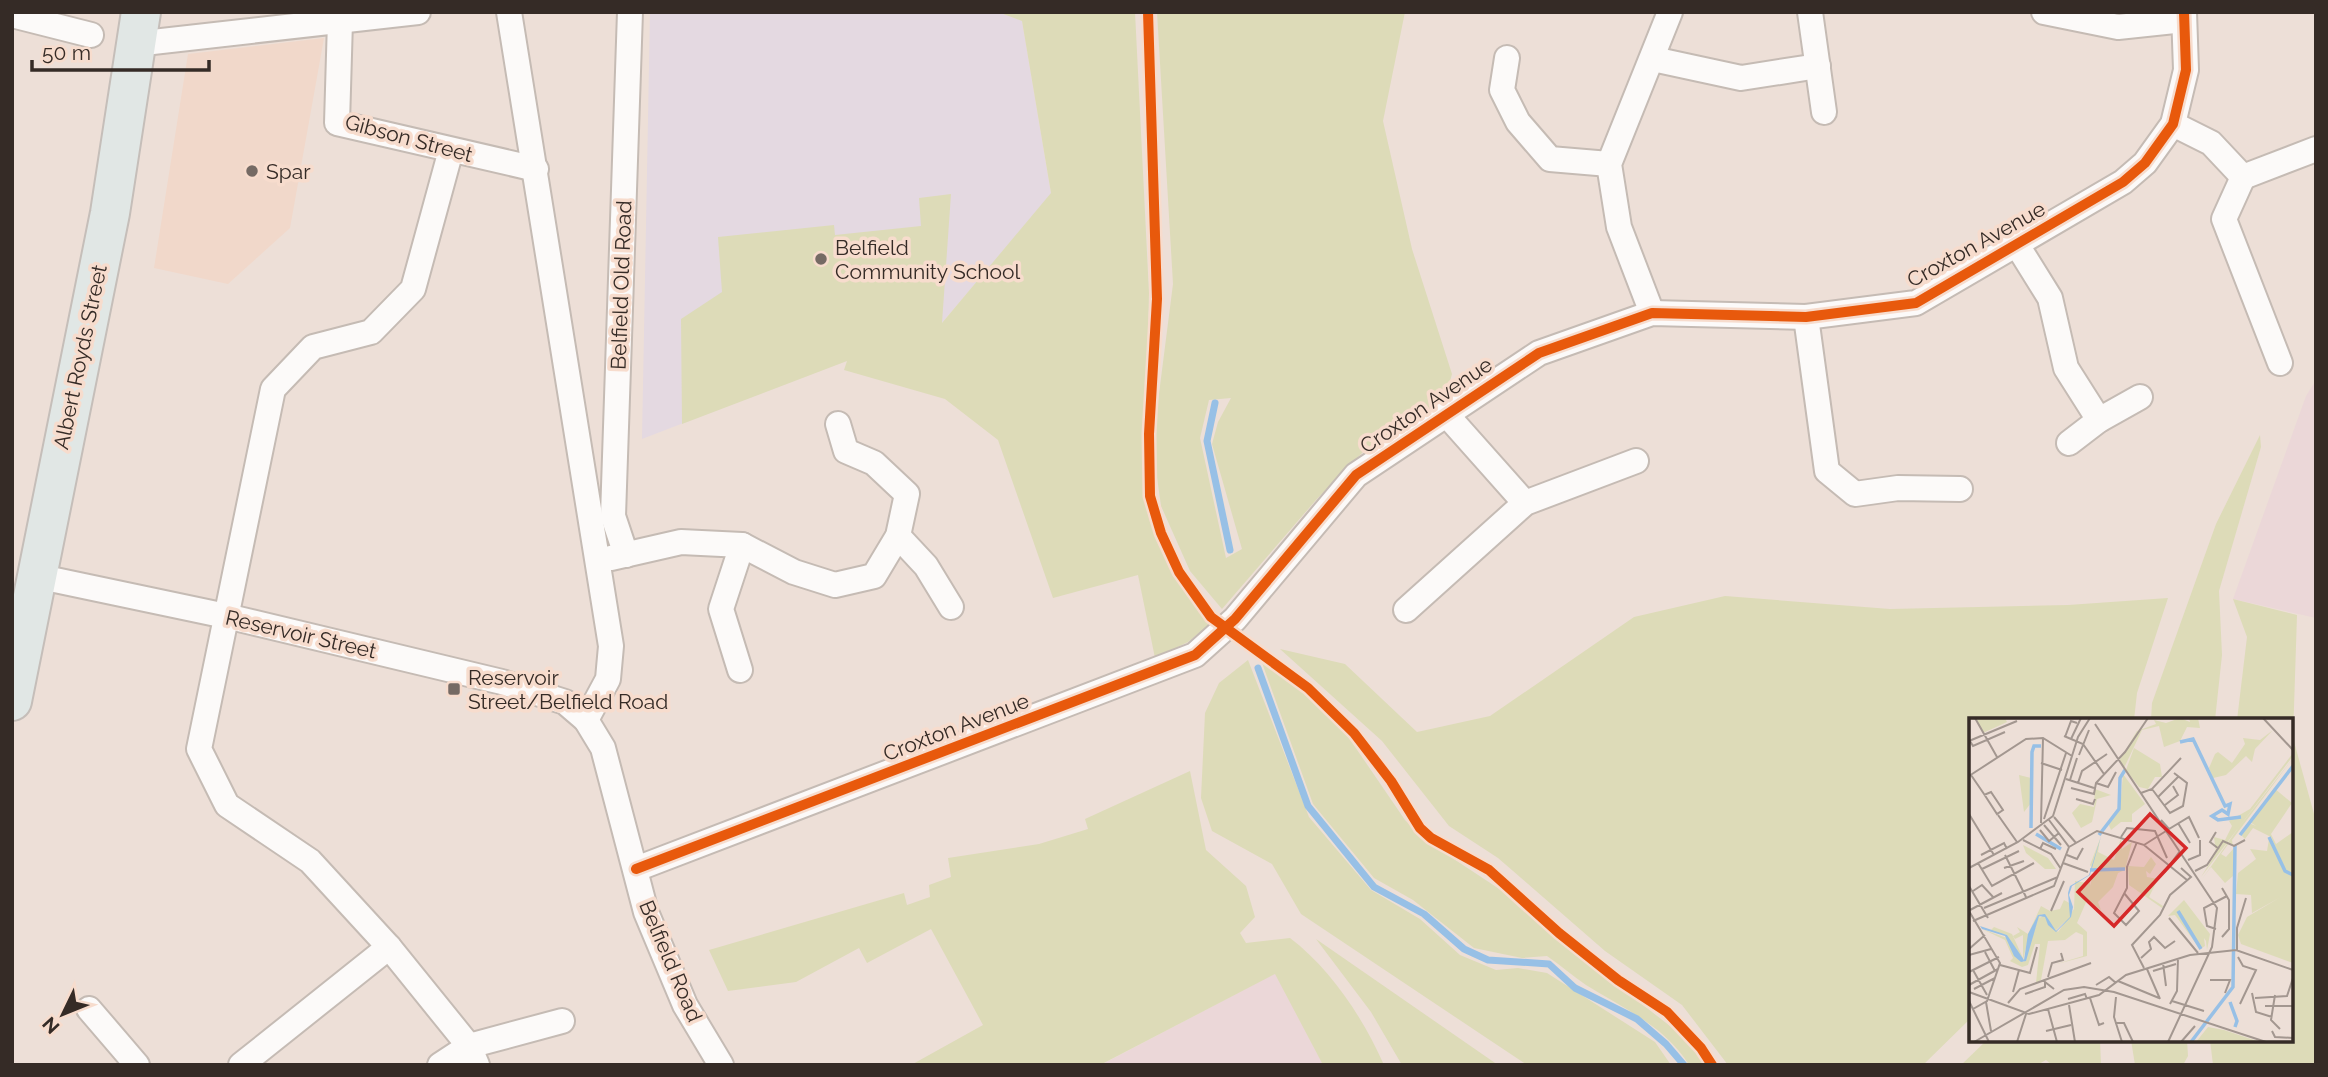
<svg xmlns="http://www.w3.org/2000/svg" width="2328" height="1077" viewBox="0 0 2328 1077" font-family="Raleway,sans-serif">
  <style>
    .built { fill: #f1d8ca }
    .industrial { fill: #ebd7d8 }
    .education { fill: #e4d9e1 }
    .green { fill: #dddbb8; fill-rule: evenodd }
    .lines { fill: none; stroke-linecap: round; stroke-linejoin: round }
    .stream { stroke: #97c0e6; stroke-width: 7 }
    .street-casing { stroke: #c5bbb4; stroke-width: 28 }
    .primary-casing { stroke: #c5beb9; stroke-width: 42 }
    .street { stroke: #fcfaf9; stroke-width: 24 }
    .primary { stroke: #e1e7e5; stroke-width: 38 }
    .cycleway-casing { stroke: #f7dccd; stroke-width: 15 }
    .cycleway { stroke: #e8590c; stroke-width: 10 }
    .poi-dot { fill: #756a64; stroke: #f7dccd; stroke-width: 2.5 }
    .labels { text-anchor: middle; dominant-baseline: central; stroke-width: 7; stroke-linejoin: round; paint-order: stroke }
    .street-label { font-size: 21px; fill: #352b26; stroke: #f7dccd }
    .poi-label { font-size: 21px; fill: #352b26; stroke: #f7dccd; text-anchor: start }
    .inset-river { fill: none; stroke: #97c0e6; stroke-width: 3.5 }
    .inset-road { fill: none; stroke: #a39790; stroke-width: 2 }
    .view { fill: #d62828; fill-opacity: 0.15; stroke: #d62828; stroke-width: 3.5 }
    .inset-edge { fill: none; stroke: #352b26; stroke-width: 3.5 }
  </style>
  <rect width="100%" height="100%" fill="#eddfd7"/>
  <polygon class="built" points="324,38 290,228 228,284 154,268 188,54"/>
  <g class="industrial">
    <polygon points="2316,380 2316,618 2233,599 2306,396"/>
    <polygon points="1276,973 1323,1065 1101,1065"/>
  </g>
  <polygon class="education" points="650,12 998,12 1022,21 1051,194 941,324 642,439"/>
  <g class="green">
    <polygon points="998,12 1135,12 1149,293 1144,488 1150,522 1177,579 1211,623 1188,642 1155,658 1138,575 1053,598 998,440 945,399 844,370 847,361 682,424 681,319 722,292 718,237 834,225 835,235 921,226 919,198 951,194 942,323 1051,193 1022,21"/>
    <path d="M1157 12H1405L1383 121 1412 249 1452 374 1444 403 1363 452 1316 500 1222 609 1190 571 1161 506 1155 463V425L1173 284ZM1231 398 1218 422 1212 444 1242 549 1226 558 1200 438 1209 400Z"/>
    <polygon points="2260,435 2261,447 2219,591 2222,655 2215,720 2151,720 2152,703 2216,524"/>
    <polygon points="1725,596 1890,609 2068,605 2168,598 2137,693 2134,720 1971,720 1971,1018 1923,1065 1728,1065 1682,1005 1605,951 1498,858 1449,826 1382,741 1280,649 1345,664 1417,732 1490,716 1634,617"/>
    <polygon points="2233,599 2297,615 2293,738 2316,821 2316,1065 2213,1065 2210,1040 2291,1040 2291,720 2237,720 2247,637"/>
    <polygon points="1248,660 1309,817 1371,890 1420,919 1460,955 1496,970 1518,968 1547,973 1655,1042 1671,1065 1527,1065 1301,914 1272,864 1212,831 1201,798 1205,713 1219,683"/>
    <path d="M1261 660 1304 690 1349 738 1405 820 1425 840 1513 898 1585 960 1692 1043 1707 1065H1689C1665 1026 1623 1008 1586 985 1573 976 1560 965 1547 956L1522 958 1474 948 1413 900 1374 878 1313 804Z"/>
    <path d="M1190 771 1206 850 1246 886 1255 917 1240 933 1246 943 1290 938C1331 969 1363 1018 1384 1065H1323L1275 974 1100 1065H911L983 1025 931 929 867 963 859 948 796 982 728 991 709 950 904 893 907 905 930 897 929 885 951 877 948 858 1039 844 1088 829 1085 819Z"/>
    <polygon points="1316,939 1498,1065 1402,1065 1371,1012"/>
    <polygon points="1987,1040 2100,1040 2101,1065 2052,1065 2046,1060 2037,1065 1961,1065"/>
    <polygon points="2131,1040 2187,1040 2188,1056 2183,1065 2135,1065"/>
  </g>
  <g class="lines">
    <g class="stream">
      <polyline points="1215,403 1207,441 1230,550"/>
      <polyline points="1258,668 1308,806 1374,887 1424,914 1464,949 1488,960 1549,964 1575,988 1637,1019 1666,1044 1684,1065"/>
    </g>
    <defs>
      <g id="street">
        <polyline points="509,12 611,646 608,679 586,720"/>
        <polyline points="1810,12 1824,112"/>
        <polyline points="2044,12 2118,27 2184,20"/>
        <polyline points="12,15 91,35"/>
        <polyline points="340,21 337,123 536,169"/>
        <polyline points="135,44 418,12"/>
        <polyline points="1507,58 1502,90 1518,122 1550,159 1609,164"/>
        <polyline points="1653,59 1741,78 1818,66"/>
        <polyline points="2173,124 2211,143 2243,177 2316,149"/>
        <polyline points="451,150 413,289 371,332 313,347 273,389 199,749 227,805 310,861 389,947 469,1046 477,1065"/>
        <polyline points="2243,177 2224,219 2280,363"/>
        <polyline points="2017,245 2050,298 2066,368 2099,420"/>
        <polyline points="1652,313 1619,227 1609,164 1670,12"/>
        <polyline points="1806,317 1827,471 1855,494 1898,488 1960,489"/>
        <polyline points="1445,413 1525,503"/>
        <polyline points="2069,443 2099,420 2140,397"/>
        <polyline points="898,536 926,566 951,607"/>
        <polyline points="626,555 613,516 630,12"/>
        <polyline points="611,558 681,542 742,545 794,572 835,585 874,576 898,536 907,494 874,463 846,451 838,424"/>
        <polyline points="36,576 226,616 502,682 565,702 586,720 603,748 646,912 685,1005 721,1065"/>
        <polyline points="1406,610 1525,503 1636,461"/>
        <polyline points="740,670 721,609 742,545"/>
        <polyline points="636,869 1195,655 1235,619 1356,475 1539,353 1652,313 1806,317 1916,303 2123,182 2145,163 2173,124 2186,70 2184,12"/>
        <polyline points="89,1009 137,1065"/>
        <polyline points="241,1065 389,947"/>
        <polyline points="440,1065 469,1046 562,1021"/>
      </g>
      <polyline id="primary" points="12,701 110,213 141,12"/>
    </defs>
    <use href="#street" class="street-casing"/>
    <use href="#primary" class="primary-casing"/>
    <use href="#street" class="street"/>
    <use href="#primary" class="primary"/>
    <defs>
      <g id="cycleway">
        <polyline points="1148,12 1157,299 1149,434 1150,496 1161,533 1179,572 1211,617 1308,688 1354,733 1391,781 1420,828 1431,838 1489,870 1559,933 1618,980 1667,1012 1701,1048 1712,1065"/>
        <polyline points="636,869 1195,655 1235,619 1356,475 1539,353 1652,313 1806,317 1916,303 2123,182 2145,163 2173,124 2186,70 2184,12"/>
      </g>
    </defs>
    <use href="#cycleway" class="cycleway-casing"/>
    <use href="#cycleway" class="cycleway"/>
  </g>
  <g class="poi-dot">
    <circle cx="252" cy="171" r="7"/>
    <circle cx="821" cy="259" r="7"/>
    <rect x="447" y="682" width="14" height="14" rx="3.5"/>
  </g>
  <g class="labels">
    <g class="street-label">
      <text transform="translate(409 138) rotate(15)">Gibson Street</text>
      <text transform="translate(1976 244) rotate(-29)">Croxton Avenue</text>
      <text transform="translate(621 285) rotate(-88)">Belfield Old Road</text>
      <text transform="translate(80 357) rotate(-78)">Albert Royds Street</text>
      <text transform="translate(1426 405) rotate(-34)">Croxton Avenue</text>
      <text transform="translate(301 634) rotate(13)">Reservoir Street</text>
      <text transform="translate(956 727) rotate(-21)">Croxton Avenue</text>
      <text transform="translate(671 961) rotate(67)">Belfield Road</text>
    </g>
    <g class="poi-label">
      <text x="266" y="171">Spar</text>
      <text x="835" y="247">Belfield<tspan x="835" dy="24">Community School</tspan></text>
      <text x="468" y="677">Reservoir<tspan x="468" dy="24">Street/Belfield Road</tspan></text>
    </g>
  </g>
  <g transform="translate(1969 718)">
    <rect width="324" height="324" fill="#eddfd7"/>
    <path d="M7 0H36L38 4 14 15ZM211 0 221 4 220 0H229L231 10 218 9 211 23 195 29 190 8 173 12 155 50 150 43 168 13 187 6 185 2 197 5ZM304 12 286 31 283 44 277 38 257 57 244 60 240 50 246 36 249 34 263 45 276 26 274 20 291 22ZM165 30 191 46 193 59H186L179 71 170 69 157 52ZM324 35V38L232 159 247 135 245 119 256 122 263 108 260 103 281 91ZM324 40 263 122 264 128 260 125 252 136 257 139 265 130 264 158 256 165 242 149 233 161 270 109ZM154 56 176 86 163 96V104H152L142 112 139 105 151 91ZM50 57 62 60V85L55 94ZM305 70 323 85 302 116 307 126 324 114V156L317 153 302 119 284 110 276 121 272 117 280 105 287 108 281 104ZM126 71 142 77 128 81 123 104 112 110 103 95 111 86 125 89ZM152 120 153 131 163 124 156 152 149 155 144 169 129 184 132 192 118 182 108 205 118 214V238L84 247 114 238V217L107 214 96 222 79 223 72 262 67 265 71 226H66L59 247 53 249 41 243 44 240 36 222 13 211 38 220 46 238 55 244 69 201 75 197 89 214 105 191 106 163 118 165 121 161V168L125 153 121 147 131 121 129 134 145 142ZM300 121 315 153 324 157V245L272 226 269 217 278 199 310 180 283 195 282 177 267 176 269 155 287 141 281 131 298 133ZM54 127 79 140 87 151H76L57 135ZM182 139 187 146 181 156 177 153 178 159 189 161 180 179 194 188 193 190 160 167 159 148 175 149ZM95 182 102 186 101 199 86 213 73 196 61 213 54 242 47 236 38 217 21 213 25 209 43 216 54 240V217L46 221 44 218 51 214 48 209 59 216 72 188 81 193 91 191ZM215 182 241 216 238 232 237 223 235 220 236 228 231 231 206 197 199 198ZM239 309 255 312 291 324H227Z" fill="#dddbb8"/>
    <path d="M133 115 121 157 103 168 100 177 104 189 102 199 87 214 79 207 76 199 70 198 57 243 52 244 45 238 36 218 13 211 11 208 38 217 55 242 59 216 69 197 76 196 87 213 101 199 99 175 101 168 120 157Z" fill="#97c0e6"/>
    <path class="inset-river" d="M211 24 224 21 256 88 261 86 259 96 253 92 243 98 249 102 272 99M62 110 63 34 65 28H72M67 116 92 131M130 117 150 91 151 60 156 52M271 117 324 48M300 119 316 153 324 157M121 152 156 151M209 193 232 231M261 284 268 303 266 309M222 324 264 269 266 127"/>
    <path class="inset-road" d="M6 0 28 39M294 0 324 32M126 6 248 190 243 229 199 324M95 18 114 26 135 56M96 19 102 3 108 5M102 21 112 0M0 23 48 3M1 23 4 28 36 14M110 37 120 12M72 45 93 52M2 57 15 76 28 96 34 92 22 74 15 77M0 58 57 21 74 20 103 38M97 61 125 70M101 62 108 40M109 65 113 53 138 36M127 65 139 69 147 54M102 70 125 76 127 65 156 34 179 0M183 71 201 95 214 88 218 65 205 55M172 75 183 71 212 40M189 79 210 58M107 81 124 86 126 81M196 87 209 77 204 68M0 96 25 137M29 97 48 124M85 99 107 125M75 101 97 35M192 102 200 111 220 99 230 120M72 105 74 20M209 105 221 125M75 107 92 127M71 112 80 123 90 115M247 114 241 124 250 131M152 119 158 110 186 113 198 140M54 122 82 136 92 151M175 127 218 162M100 129 128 113 175 127 197 113M71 131 74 125 87 131M12 137 35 125 38 131M36 137 57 179M98 137 108 141 114 130M219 142 231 137V122M9 145 23 168 65 145M94 145 119 154M0 150 49 124 84 98 109 19 121 0M35 150 55 143M13 151 50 133M226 153 238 147 254 123 265 128 276 122M195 155 211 133M0 168 19 200M253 170 260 182V211L253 219M4 173 13 167 25 180M155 175 170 193 157 207 145 195 158 170V149L168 124M15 190 89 159M1 192 33 175M0 193 31 245 18 283 4 291M82 193 95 163M200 200 229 235M4 203 85 168 100 129 80 102M247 211 238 208 235 190 258 178M0 231 16 217M268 232V210L277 180M16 234 26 253M0 237 22 231M269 239 274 248 287 252 271 286M172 240 182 231 180 224 185 219 196 230 206 223M194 245 197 268M31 247 61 255 68 229M175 250 163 227 191 197 201 177 222 159 212 150M178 251 191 281M4 252 18 277M184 253 207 246M0 254 30 239M79 259 83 245 94 242 92 235M241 262H261L256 275M149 263 190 280M0 267 29 251M127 267 140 259 147 265M5 271 26 260M0 274 60 296 130 277 157 257 221 237 267 232 324 252M44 274 50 252M283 275 287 294 303 299M56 276 76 269V264L85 271M306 277 302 302 311 311M147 279 145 299 153 324M121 280 130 307 135 305M286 280 318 278 324 260M99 281 116 276 118 281M0 283 20 324M203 283 235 293M17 284 22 313M39 285 51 271 122 245M201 286 208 273 209 240M100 287 106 324M296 288H324M79 291 88 324M146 305H155L164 324M77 313 102 307M303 313 306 319 324 320M5 324 95 272 115 269 145 274 297 324M48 324 57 296M212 324 226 308"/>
    <path class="view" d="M181 96 217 130 145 208 109 174Z"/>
    <rect width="324" height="324" class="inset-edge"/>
  </g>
  <rect width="2328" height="1077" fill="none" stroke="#352b26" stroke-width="28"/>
  <g transform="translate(63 1014) rotate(227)" stroke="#f7dccd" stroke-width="5" paint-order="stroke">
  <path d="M0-5L12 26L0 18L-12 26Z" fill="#352b26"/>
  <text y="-10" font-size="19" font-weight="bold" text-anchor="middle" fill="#352b26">N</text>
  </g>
  <path d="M32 60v10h177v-10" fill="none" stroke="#352b26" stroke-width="3.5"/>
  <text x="42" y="60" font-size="21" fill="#352b26" stroke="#f7dccd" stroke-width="5" paint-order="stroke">50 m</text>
</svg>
